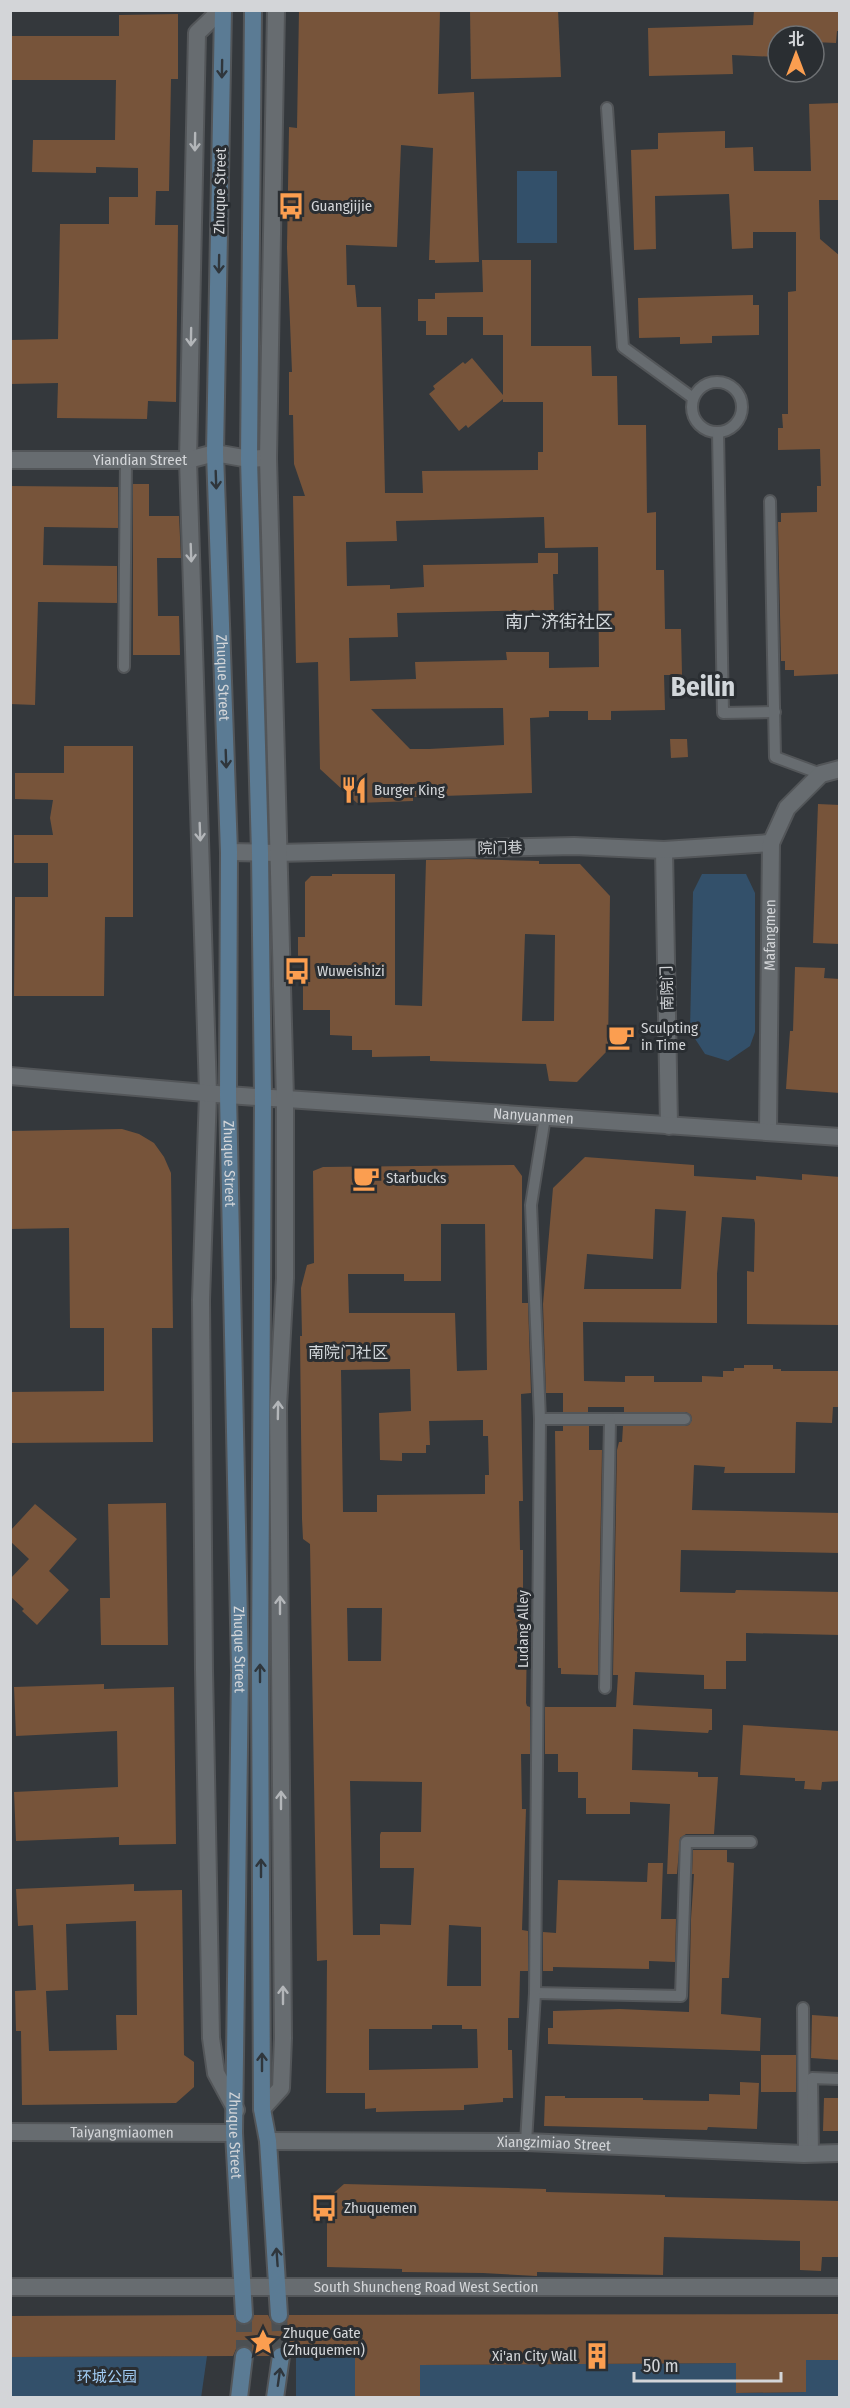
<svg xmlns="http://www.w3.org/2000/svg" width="850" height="2408" viewBox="0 0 850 2408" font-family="'Fira Sans Condensed','Noto Sans SC',sans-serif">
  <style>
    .green { fill: #33506a }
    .building { fill: #77543a; fill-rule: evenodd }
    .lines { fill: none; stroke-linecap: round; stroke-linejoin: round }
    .secondary-tunnel { stroke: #4c5053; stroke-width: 16; stroke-dasharray: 16 8; stroke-linecap: butt }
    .service-casing { stroke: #535659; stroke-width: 14 }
    .minor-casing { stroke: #535659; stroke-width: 20 }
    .tertiary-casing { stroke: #535659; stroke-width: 20 }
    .secondary-casing { stroke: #535659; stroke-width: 20 }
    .service { stroke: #676c70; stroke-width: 10 }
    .minor { stroke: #676c70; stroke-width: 16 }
    .tertiary { stroke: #676c70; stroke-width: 16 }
    .secondary { stroke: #5b7b94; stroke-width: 16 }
    .oneway { stroke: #2f363c }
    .oneway2 { stroke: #b3b6b9 }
    .labels { text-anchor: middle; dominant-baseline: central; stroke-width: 6; stroke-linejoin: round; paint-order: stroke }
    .street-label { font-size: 15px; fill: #d3d5d8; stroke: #2a2e32 }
    .poi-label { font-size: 15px; fill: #d3d5d8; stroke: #2a2e32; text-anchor: start }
    .park-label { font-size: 15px; fill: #a3cef6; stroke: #2a2e32 }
    .neighbourhood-label { font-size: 16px; fill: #d2d7db; stroke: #2a2e32 }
    .quarter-label { font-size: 18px; fill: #d2d7db; stroke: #2a2e32 }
    .town-label { font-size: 27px; font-weight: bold; fill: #d2d7db; stroke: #2a2e32 }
  </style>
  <rect width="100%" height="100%" fill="#34383c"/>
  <g class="green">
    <rect x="517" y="171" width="40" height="72"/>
    <polygon points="702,874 746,874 755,893 755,1032 750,1046 728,1061 705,1054 690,1031 693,892"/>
    <polygon points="355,2355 355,2397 296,2397 296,2356"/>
    <polygon points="207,2356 201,2398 11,2397 10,2357"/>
    <polygon points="806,2360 839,2360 839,2397 420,2397 420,2365 736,2363 736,2393 806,2392"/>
  </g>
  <g class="building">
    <path d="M299 10H440L438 94 474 92 479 262 435 263V260H429L433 148 401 145 397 247 346 245 347 285H355L357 307H381L385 493H423L422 471 538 470V452H543V402H503V399L468 428 466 425 459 431 429 394 435 389 433 386 463 362 465 364 472 358 503 395V335H483V317H447V335H426V321H418V299H435V293L483 292 482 260H531V346H591L592 376H617L618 425H646L647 513 656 512V570H664L665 629H681L682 675H664L665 710 611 711V720H588V711H549V717L530 718 532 793 413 797V801L357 803 320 769 318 662 296 663 293 496H305L294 464 293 415H289V372H292L287 248 289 127 297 128ZM544 517 545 548 598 547 599 667 549 668V652H506L507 660 415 662 416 679 350 681 349 638 398 637 397 613 554 610 553 574H558V553H538V563L423 565 424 587 390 589V585L347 586 346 542 397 541 396 521ZM503 708 504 745 429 749H410L371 709Z"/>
    <polygon points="470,10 558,10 561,77 471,79"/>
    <polygon points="754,10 840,10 840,31 837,31 836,43 814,42 814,36 778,36 778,57 732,55 733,74 649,76 648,28 753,25"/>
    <polygon points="178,14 178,79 171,79 169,191 156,191 155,225 178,225 176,402 148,401 147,419 57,418 58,383 10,384 10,340 58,339 60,224 109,224 109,197 138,197 138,168 96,167 96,173 32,172 33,140 115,140 116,80 10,80 10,36 119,36 119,15"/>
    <polygon points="839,103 840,200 819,200 820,239 840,256 840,674 794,676 794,670 785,670 785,661 781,661 778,522 781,522 781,513 817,512 817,486 821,486 820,449 778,450 778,428 783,428 782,414 788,414 788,292 796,291 796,232 753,232 753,248 732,249 729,194 655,196 656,249 634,250 631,150 658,149 658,133 725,131 725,148 753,147 754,171 811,171 809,104"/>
    <polygon points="753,295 753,305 759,305 759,335 712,336 712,343 680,344 680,337 639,338 638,298"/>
    <polygon points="133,484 149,484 149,516 179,516 181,558 157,558 158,616 179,616 180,655 133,655"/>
    <polygon points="10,486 118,487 118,528 44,527 43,565 117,566 117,603 38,602 35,705 10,704"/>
    <polygon points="670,739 687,739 688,757 671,758"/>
    <polygon points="64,746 133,746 133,917 105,917 104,996 14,996 15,897 48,897 48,863 14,863 14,835 53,835 50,818 53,800 15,799 15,773 64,773"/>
    <polygon points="818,804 840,805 840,944 813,943"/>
    <path d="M468 859 539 861V864H580L610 896 608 1050 577 1082 549 1081 546 1064 430 1061V1056L372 1057V1050H352V1036L330 1035V1010H303V965H298V937H305V882L311 876H332V874H395V1005L422 1006 426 860ZM525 934 555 935 554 1021H522Z"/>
    <polygon points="795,967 825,968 824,978 840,979 840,1093 786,1089 790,1031 793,1031"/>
    <polygon points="122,1129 139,1134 154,1143 164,1157 171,1173 173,1328 152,1328 153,1442 10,1443 10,1392 104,1391 104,1328 70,1328 69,1228 10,1229 10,1131"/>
    <path d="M585 1157 694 1165V1176L756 1180V1176L802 1180V1174L840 1177V1325L747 1324V1271L754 1272 755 1223 754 1219 722 1217 717 1274V1323L583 1322 584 1381 625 1382V1376H654V1382H702V1376L723 1377V1371H734V1368H744V1365H773V1369H781V1371H840V1407H833L832 1423 796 1422 795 1473H724L725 1467 694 1465 692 1510 840 1513V1553L681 1550 680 1592 735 1593 736 1590 840 1592V1635L746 1633V1661H726V1689H704V1675L635 1672 633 1705 712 1709V1730H709L708 1733 633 1729 632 1770 698 1772V1777H718L714 1834H686L680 1838 677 1874H667L670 1804 630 1802V1814H586V1798H578V1772H558V1754H545V1707H616L618 1675H613L617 1450 619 1442H622L623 1426H685L689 1425 692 1420 691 1415 686 1412H624V1407H588V1412H563V1393H546L543 1304 553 1188ZM655 1209 686 1211 681 1289H584L587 1254 653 1259Z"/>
    <path d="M514 1165 522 1176V1303H528L531 1393 521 1394 523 1501H519L520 1550H523V1632H527L526 1703 527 1706 530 1707V1754H521L522 1809H526L522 1930 528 1931V1971H520L519 2018H508V2050H512L513 2098H503V2102L464 2105V2110L376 2112V2108L365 2109V2093H326L327 1960 317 1961 310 1544 303 1539 302 1519 300 1336H302L301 1288 307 1265 314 1263 313 1171 323 1167ZM441 1224H485L487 1370 457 1371 455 1313H349L348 1274H404V1281H441ZM410 1369 411 1411 379 1413 380 1460 402 1461V1453H426V1445H430L429 1421 483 1420V1436H488L489 1475H485V1494L377 1495V1512H343L341 1370ZM347 1608H382L381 1661H348ZM350 1781 422 1782 421 1832H381L380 1835V1868H414L411 1925 380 1924V1935H353ZM449 1925 481 1927V1986H447ZM432 2025H462V2029H477L478 2068 369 2070V2029H432Z"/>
    <polygon points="563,1426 589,1426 589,1450 602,1450 598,1675 561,1674 561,1668 558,1668 555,1431 563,1431"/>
    <polygon points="166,1503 168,1645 101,1645 100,1598 110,1598 108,1504"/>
    <polygon points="35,1504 77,1539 49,1571 69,1590 37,1625 22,1611 24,1609 10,1596 10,1579 29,1559 10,1541 10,1531"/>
    <polygon points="104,1684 104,1689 174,1687 176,1844 119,1845 119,1837 16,1841 14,1792 118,1787 117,1731 16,1736 14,1687"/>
    <polygon points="743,1725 840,1731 840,1781 822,1782 821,1790 804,1789 805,1781 795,1781 795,1778 740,1775"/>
    <polygon points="693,1850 727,1850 727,1862 734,1863 729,1978 722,1978 721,2014 761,2018 760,2051 548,2044 548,2028 553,2028 553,2011 620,2009 689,2012 691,1919 694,1874 692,1874"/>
    <polygon points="648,1863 663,1863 661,1919 676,1919 675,1962 649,1961 649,1969 553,1967 553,1971 543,1971 543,1932 556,1933 558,1880 647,1882"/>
    <path d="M134 1884V1891L182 1890 184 2055 194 2062V2087L176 2103 22 2105 21 2031H16L15 1991 36 1990 33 1925 18 1926 16 1889ZM136 1921 137 2015H116L117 2050 49 2051 46 1991 68 1990 66 1924Z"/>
    <polygon points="812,2015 840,2017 840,2060 811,2058"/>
    <rect x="761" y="2055" width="35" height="37"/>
    <polygon points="740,2082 759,2083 757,2129 708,2127 707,2130 544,2126 545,2096 565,2096 565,2098 643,2098 643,2100 709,2101 709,2094 740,2095"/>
    <polygon points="824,2098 840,2098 840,2131 823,2131"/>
    <polygon points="344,2184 546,2189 546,2192 665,2195 665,2197 840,2201 840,2257 822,2257 821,2271 800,2270 800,2241 664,2237 663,2275 537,2272 537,2276 483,2273 402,2272 402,2269 327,2267 327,2214 335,2207 327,2199"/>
    <polygon points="840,2314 840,2360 806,2360 806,2392 736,2393 736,2363 420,2365 420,2397 355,2397 355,2355 291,2356 288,2348 282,2346 273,2349 270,2356 254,2356 251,2348 245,2346 236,2349 233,2356 10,2357 10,2316 234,2315 236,2321 244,2325 250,2323 254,2315 268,2315 271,2321 279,2325 285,2323 289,2315"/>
  </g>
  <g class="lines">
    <g class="secondary-tunnel">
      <polyline points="279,2315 281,2356"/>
      <polyline points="244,2356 244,2315"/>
    </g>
    <defs>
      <g id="service">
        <polyline points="607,108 623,347 693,398"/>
        <circle cx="717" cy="407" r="25"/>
        <polyline points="718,432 723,713 775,712"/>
        <polyline points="770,501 775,757 821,774"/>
        <polyline points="124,667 126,460"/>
        <polyline points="540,1419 685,1419"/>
        <polyline points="605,1688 610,1420"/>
        <polyline points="535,1993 681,1996 686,1842 751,1842"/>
        <polyline points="803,2008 804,2154"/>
        <polyline points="526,2142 535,1993 540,1419 531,1205 545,1117"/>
        <polyline points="813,2154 812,2078 840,2079"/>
      </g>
      <g id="minor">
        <polyline points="664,850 669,1126"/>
        <polyline points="229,852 277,853 574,846 664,850 771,843"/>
        <path id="s1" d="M768 1131 771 843 787 808 821 774 840 769"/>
      </g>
      <g id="tertiary">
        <polyline points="221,10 197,33 188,460 208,1093 201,1300 204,1670 211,2038 216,2073 236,2110"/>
        <path id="s2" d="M10 460H188L215 453 249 459 263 458"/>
        <path id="s3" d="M10 1076 228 1095 840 1137"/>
        <polyline points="262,2109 281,2088 283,2038 278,1406 285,1278 285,1099 268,458 276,10"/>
        <path id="s4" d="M10 2132 234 2133"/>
        <path id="s5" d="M268 2141 526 2142 804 2154 840 2153"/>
        <path id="s6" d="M10 2287H840"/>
      </g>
      <g id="secondary">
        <path id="s7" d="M223 10 215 453 229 852 228 1095 240 1671 234 2133 244 2315"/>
        <polyline points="253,10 249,459 260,853 263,1097 260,1673 262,2109 268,2141 279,2315"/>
        <polyline points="239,2398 244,2356"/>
        <polyline points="275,2398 281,2356"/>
      </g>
    </defs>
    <use href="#service" class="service-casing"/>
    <use href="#minor" class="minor-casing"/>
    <use href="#tertiary" class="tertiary-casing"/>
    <use href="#secondary" class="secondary-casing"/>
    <use href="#service" class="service"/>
    <use href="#minor" class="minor"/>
    <use href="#tertiary" class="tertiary"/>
    <use href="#secondary" class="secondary"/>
  </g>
  <defs><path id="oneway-shaft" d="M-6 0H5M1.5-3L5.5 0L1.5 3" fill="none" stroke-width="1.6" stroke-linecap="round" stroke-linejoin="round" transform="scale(1.5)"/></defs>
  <g class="oneway">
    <use href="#oneway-shaft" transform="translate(222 69) rotate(91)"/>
    <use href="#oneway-shaft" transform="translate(219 264) rotate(91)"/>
    <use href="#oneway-shaft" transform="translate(216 480) rotate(88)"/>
    <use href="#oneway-shaft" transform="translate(226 759) rotate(88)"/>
    <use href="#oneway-shaft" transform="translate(260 1673) rotate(-90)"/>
    <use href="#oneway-shaft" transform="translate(261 1868) rotate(-90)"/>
    <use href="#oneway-shaft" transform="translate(262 2062) rotate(-90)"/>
    <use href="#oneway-shaft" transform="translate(277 2257) rotate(-94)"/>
    <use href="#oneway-shaft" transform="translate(279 2377) rotate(-82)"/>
  </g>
  <g class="oneway2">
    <use href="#oneway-shaft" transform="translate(195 142) rotate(91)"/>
    <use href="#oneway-shaft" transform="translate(191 337) rotate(91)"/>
    <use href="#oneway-shaft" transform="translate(191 553) rotate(88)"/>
    <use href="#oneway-shaft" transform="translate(200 832) rotate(88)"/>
    <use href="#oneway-shaft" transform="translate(278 1410) rotate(-89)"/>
    <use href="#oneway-shaft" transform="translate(280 1605) rotate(-90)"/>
    <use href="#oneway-shaft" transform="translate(281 1800) rotate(-90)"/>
    <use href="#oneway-shaft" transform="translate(283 1995) rotate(-90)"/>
  </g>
  <defs>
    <symbol id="bus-bare" viewBox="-9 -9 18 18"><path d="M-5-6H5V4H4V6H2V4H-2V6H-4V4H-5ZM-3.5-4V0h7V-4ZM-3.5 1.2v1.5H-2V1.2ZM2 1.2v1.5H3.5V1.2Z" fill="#fb9e50" stroke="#2a2e32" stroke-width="2.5" paint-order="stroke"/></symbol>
    <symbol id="restaurant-bare" viewBox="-9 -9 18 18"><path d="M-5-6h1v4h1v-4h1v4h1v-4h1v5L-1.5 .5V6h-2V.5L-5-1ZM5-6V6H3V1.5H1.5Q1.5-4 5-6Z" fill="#fb9e50" stroke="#2a2e32" stroke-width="2.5" paint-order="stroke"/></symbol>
    <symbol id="cafe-bare" viewBox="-9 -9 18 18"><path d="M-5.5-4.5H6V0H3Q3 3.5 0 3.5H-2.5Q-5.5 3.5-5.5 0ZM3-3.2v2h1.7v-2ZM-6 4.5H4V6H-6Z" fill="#fb9e50" stroke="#2a2e32" stroke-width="2.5" paint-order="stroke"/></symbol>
    <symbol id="sight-bare" viewBox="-9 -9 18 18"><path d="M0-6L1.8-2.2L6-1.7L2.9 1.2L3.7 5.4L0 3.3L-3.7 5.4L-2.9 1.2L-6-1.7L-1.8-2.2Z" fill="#fb9e50" stroke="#2a2e32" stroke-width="2.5" paint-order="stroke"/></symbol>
    <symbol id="building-bare" viewBox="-9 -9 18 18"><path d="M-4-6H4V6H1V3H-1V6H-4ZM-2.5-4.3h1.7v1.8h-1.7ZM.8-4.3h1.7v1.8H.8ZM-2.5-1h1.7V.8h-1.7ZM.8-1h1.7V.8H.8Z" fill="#fb9e50" stroke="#2a2e32" stroke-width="2.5" paint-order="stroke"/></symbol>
  </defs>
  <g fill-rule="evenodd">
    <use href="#bus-bare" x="272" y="187" width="38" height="38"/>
    <use href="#restaurant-bare" x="335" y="771" width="38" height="38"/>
    <use href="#bus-bare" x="278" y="952" width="38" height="38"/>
    <use href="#cafe-bare" x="602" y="1018" width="38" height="38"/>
    <use href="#cafe-bare" x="347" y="1159" width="38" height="38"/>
    <use href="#bus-bare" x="305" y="2189" width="38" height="38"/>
    <use href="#sight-bare" x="244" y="2323" width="38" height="38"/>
    <use href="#building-bare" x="578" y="2337" width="38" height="38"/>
  </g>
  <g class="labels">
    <g class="street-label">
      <text transform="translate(220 191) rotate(-89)">Zhuque Street</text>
      <text stroke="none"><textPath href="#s2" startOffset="130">Yiandian Street</textPath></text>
      <text stroke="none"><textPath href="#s7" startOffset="668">Zhuque Street</textPath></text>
      <text transform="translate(500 848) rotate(-1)">院门巷</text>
      <text stroke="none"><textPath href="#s1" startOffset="196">Mafangmen</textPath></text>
      <text transform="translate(667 988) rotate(-91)">南院门</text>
      <text stroke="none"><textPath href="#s3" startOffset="525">Nanyuanmen</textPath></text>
      <text stroke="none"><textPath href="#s7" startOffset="1154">Zhuque Street</textPath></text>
      <text transform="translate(523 1629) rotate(-90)">Ludang Alley</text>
      <text stroke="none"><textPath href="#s7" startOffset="1640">Zhuque Street</textPath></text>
      <text stroke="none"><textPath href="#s4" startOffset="112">Taiyangmiaomen</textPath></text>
      <text stroke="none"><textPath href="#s7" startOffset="2126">Zhuque Street</textPath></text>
      <text stroke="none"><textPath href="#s5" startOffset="286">Xiangzimiao Street</textPath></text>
      <text stroke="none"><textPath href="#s6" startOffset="416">South Shuncheng Road West Section</textPath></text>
    </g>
    <g class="poi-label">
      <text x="311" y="206">Guangjijie</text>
      <text x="374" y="790">Burger King</text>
      <text x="317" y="971">Wuweishizi</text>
      <text x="641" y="1028">Sculpting<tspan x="641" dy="17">in Time</tspan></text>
      <text x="386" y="1178">Starbucks</text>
      <text x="344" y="2208">Zhuquemen</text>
      <text x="283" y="2333">Zhuque Gate<tspan x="283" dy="17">(Zhuquemen)</tspan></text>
      <text x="577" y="2356" text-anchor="end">Xi'an City Wall</text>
    </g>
    <g class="park-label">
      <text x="107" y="2377">环城公园</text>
    </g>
    <g class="neighbourhood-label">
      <text x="348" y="1352">南院门社区</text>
    </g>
    <g class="quarter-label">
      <text x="559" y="622">南广济街社区</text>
    </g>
    <g class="town-label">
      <text x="703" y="687">Beilin</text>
    </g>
  </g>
  <rect width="850" height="2408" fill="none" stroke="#d3d5d8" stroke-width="24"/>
  <g transform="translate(796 54)"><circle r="28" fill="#2a2e32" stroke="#6e7174" stroke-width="1.5"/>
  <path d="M0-4.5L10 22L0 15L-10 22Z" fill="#fb9e50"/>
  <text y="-9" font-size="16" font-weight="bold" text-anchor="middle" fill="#d3d5d8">北</text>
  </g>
  <path d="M634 2372v9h147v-9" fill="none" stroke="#d3d5d8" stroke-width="3"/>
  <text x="643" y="2372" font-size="18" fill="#d3d5d8" stroke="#2a2e32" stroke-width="4.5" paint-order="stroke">50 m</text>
</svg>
